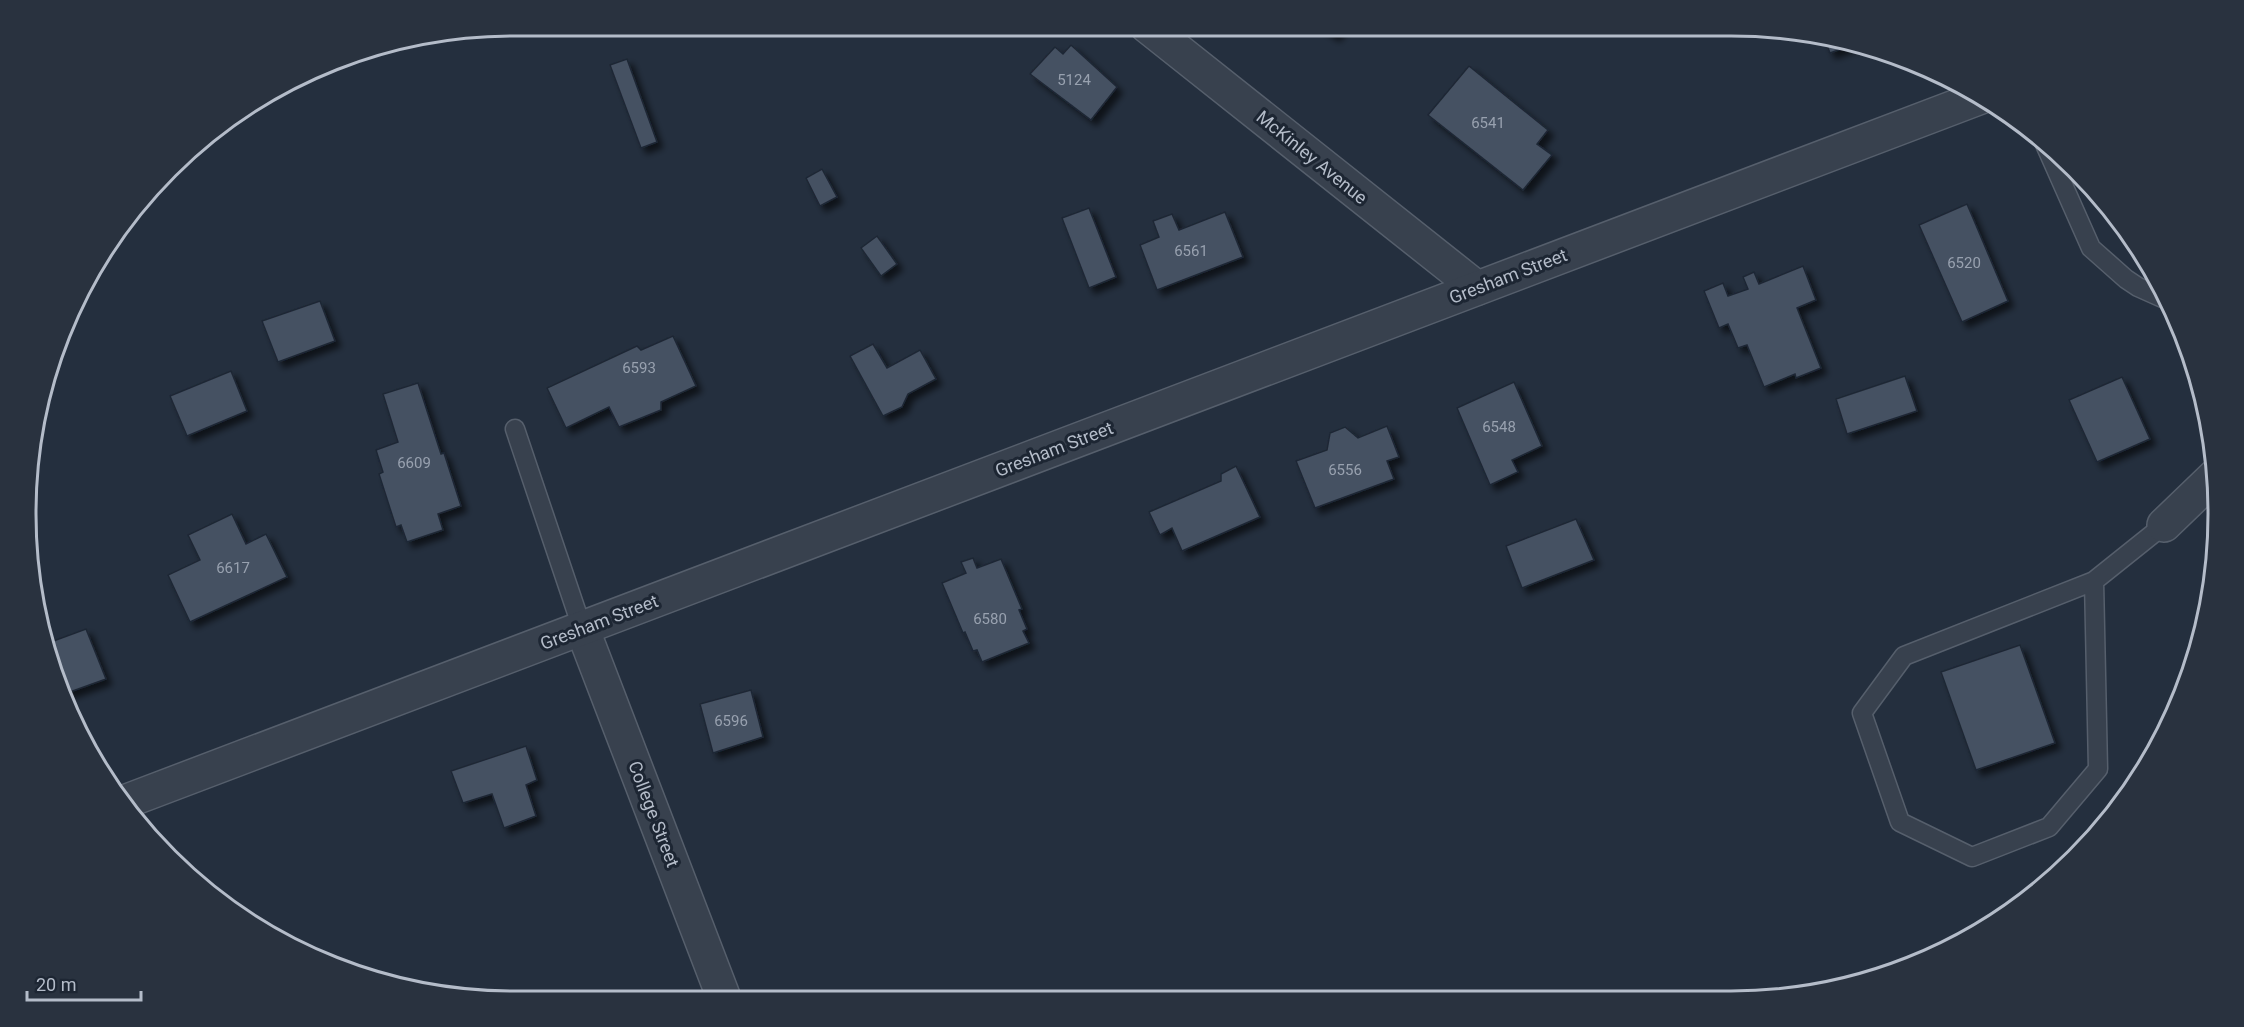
<svg xmlns="http://www.w3.org/2000/svg" width="2244" height="1027" viewBox="0 0 2244 1027" font-family="Roboto,sans-serif">
  <style>
    .building { fill: #455162; stroke: #1f2835; stroke-width: 1.5; filter: url(#shadow) }
    .lines { fill: none; stroke-linecap: round; stroke-linejoin: round }
    .lane-casing { stroke: #565f6c; stroke-width: 21 }
    .street-casing { stroke: #565f6c; stroke-width: 36 }
    .lane { stroke: #38414e; stroke-width: 18 }
    .street { stroke: #38414e; stroke-width: 33 }
    .labels { text-anchor: middle; dominant-baseline: central; stroke-width: 6; stroke-linejoin: round; paint-order: stroke }
    .number-label { font-size: 15px; fill: #98a1af }
    .street-label { font-size: 18px; fill: #b4bcc9; stroke: #1d2633 }
    .rim { fill: none; stroke: #b4bcc9; stroke-width: 3 }
  </style>
  <defs>
    <filter id="shadow"><feDropShadow dx="5.5" dy="5.5" stdDeviation="3" flood-color="#0009"/></filter>
  </defs>
  <rect width="100%" height="100%" fill="#242f3e"/>
  <g class="building">
    <polygon points="1320,26 1342,26 1334,36"/>
    <polygon points="1823,35 1825,35 1855,44 1830,53"/>
    <polygon points="1071,45 1117,87 1091,120 1030,74 1055,47 1063,54"/>
    <polygon points="627,59 657,142 641,148 610,65"/>
    <polygon points="1469,66 1548,130 1537,144 1552,155 1523,190 1428,115"/>
    <polygon points="822,169 837,197 820,206 806,178"/>
    <polygon points="1967,204 2008,301 1962,322 1919,225"/>
    <polygon points="1089,208 1116,277 1089,288 1062,218"/>
    <polygon points="1225,212 1243,257 1157,290 1140,245 1159,237 1153,221 1172,214 1179,230"/>
    <polygon points="877,236 897,264 881,276 861,248"/>
    <polygon points="1803,266 1816,300 1797,308 1821,368 1796,378 1795,374 1764,387 1747,345 1738,348 1728,324 1719,328 1704,291 1723,283 1728,296 1748,289 1743,277 1754,272 1759,284"/>
    <polygon points="320,301 335,341 278,362 262,321"/>
    <polygon points="673,336 696,386 661,402 661,410 619,427 609,407 566,428 547,388 637,346 641,350"/>
    <polygon points="873,344 887,368 920,350 936,379 908,394 902,407 883,416 850,356"/>
    <polygon points="231,371 247,411 187,436 170,396"/>
    <polygon points="1905,376 1917,411 1847,434 1836,399"/>
    <polygon points="2122,377 2150,439 2097,462 2069,400"/>
    <polygon points="1514,382 1542,446 1512,460 1518,472 1490,485 1457,408"/>
    <polygon points="418,383 441,454 444,453 461,506 438,514 443,530 407,542 401,525 396,527 379,474 383,472 376,450 398,442 383,394"/>
    <polygon points="1387,426 1399,457 1387,461 1394,479 1315,508 1296,461 1327,450 1330,433 1345,427 1358,438"/>
    <polygon points="1236,466 1260,517 1182,551 1172,528 1160,535 1149,512 1221,481 1221,474"/>
    <polygon points="232,514 246,544 266,534 287,577 190,622 168,575 200,560 188,535"/>
    <polygon points="1576,519 1594,560 1522,588 1506,546"/>
    <polygon points="973,558 977,568 1001,559 1022,609 1019,610 1027,629 1023,631 1029,643 982,662 977,650 973,651 965,632 963,633 942,583 966,573 961,562"/>
    <polygon points="86,629 106,679 67,693 48,643"/>
    <polygon points="2020,645 2055,743 1976,770 1941,672"/>
    <polygon points="751,690 763,737 713,753 700,704"/>
    <polygon points="526,746 537,780 526,785 536,816 504,828 492,794 463,803 451,771"/>
  </g>
  <g class="lines">
    <defs>
      <g id="lane">
        <polyline points="2044,142 2091,248 2126,279 2138,287 2167,300"/>
        <polyline points="515,429 582,628"/>
        <polyline points="2094,581 2098,769 2049,827 1972,857 1900,822 1862,713 1904,656 2094,581 2164,525"/>
      </g>
      <g id="street">
        <polyline points="1147,26 1477,288"/>
        <polyline points="2164,525 2215,476"/>
        <polyline points="582,628 725,1001"/>
        <polyline points="127,801 1981,97"/>
      </g>
    </defs>
    <use href="#lane" class="lane-casing"/>
    <use href="#street" class="street-casing"/>
    <use href="#lane" class="lane"/>
    <use href="#street" class="street"/>
  </g>
  <g class="labels">
    <g class="number-label">
      <text x="1074" y="80">5124</text>
      <text x="1488" y="123">6541</text>
      <text x="1191" y="251">6561</text>
      <text x="1964" y="263">6520</text>
      <text x="639" y="368">6593</text>
      <text x="1499" y="427">6548</text>
      <text x="414" y="463">6609</text>
      <text x="1345" y="470">6556</text>
      <text x="233" y="568">6617</text>
      <text x="990" y="619">6580</text>
      <text x="731" y="721">6596</text>
    </g>
    <g class="street-label">
      <text transform="translate(1312 157) rotate(39)">McKinley Avenue</text>
      <text transform="translate(1508 276) rotate(-21)">Gresham Street</text>
      <text transform="translate(1054 449) rotate(-21)">Gresham Street</text>
      <text transform="translate(599 622) rotate(-21)">Gresham Street</text>
      <text transform="translate(654 814) rotate(69)">College Street</text>
    </g>
  </g>
  <path d="M0 0H2244V1027H0ZM513 36H1731A477 477 0 0 1 2208 513V514A477 477 0 0 1 1731 991H513A477 477 0 0 1 36 514V513A477 477 0 0 1 513 36Z" fill="#29323f" fill-rule="evenodd"/>
  <path class="rim" d="M513 36H1731A477 477 0 0 1 2208 513V514A477 477 0 0 1 1731 991H513A477 477 0 0 1 36 514V513A477 477 0 0 1 513 36Z"/>
  <path d="M27 991v9h114v-9" fill="none" stroke="#b4bcc9" stroke-width="3"/>
  <text x="36" y="991" font-size="18" fill="#b4bcc9" stroke="#1d2633" stroke-width="4.5" paint-order="stroke">20 m</text>
</svg>
